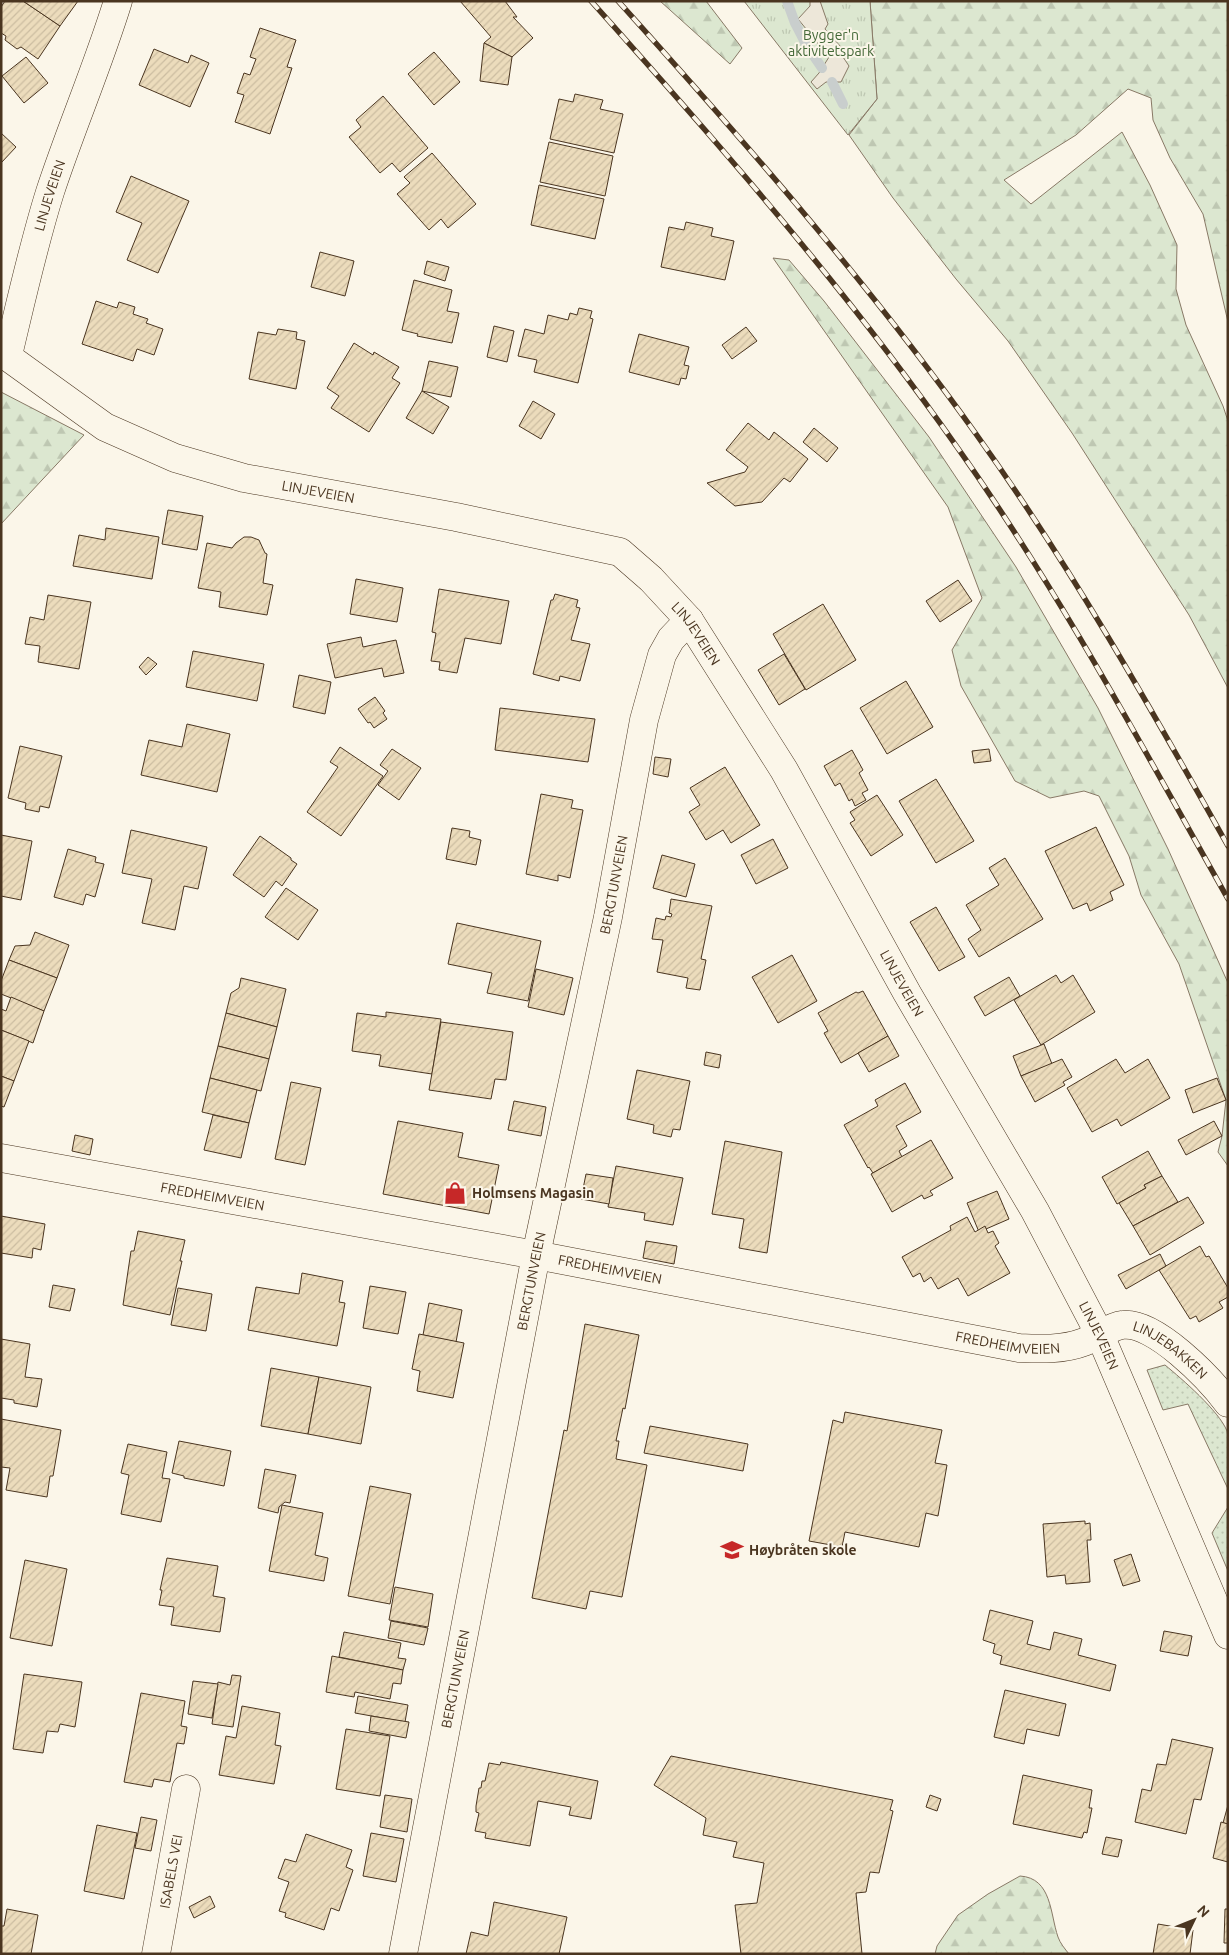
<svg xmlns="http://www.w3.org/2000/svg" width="1229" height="1955" viewBox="0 0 1229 1955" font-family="Ubuntu,sans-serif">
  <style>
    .grass { fill: url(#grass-dots); stroke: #887966 }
    .forest { fill: url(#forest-firs); stroke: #887966 }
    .park { fill: url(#park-tufts); stroke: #887966 }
    .parking { fill: #ede7d9; stroke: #887966 }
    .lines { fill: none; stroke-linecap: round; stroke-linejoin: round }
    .stream { stroke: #c9cecd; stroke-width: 10 }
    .building { fill: url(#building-hatch); stroke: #4a3520 }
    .minor-casing { stroke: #4a3520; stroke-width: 29 }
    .tertiary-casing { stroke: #4a3520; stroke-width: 29 }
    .minor { stroke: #fbf6e9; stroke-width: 28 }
    .tertiary { stroke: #fbf6e9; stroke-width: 28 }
    .rail-casing { stroke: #4a3520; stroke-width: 5.5 }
    .rail { stroke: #fbf6e9; stroke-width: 4; stroke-dasharray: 11; stroke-linecap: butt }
    .labels { text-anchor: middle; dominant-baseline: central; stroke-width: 4; stroke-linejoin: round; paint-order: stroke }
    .park-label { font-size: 14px; fill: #436837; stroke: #fbf6e9 }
    .street-label { font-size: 14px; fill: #4a3520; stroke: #fbf6e9 }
    .poi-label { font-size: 14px; font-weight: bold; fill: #4a3520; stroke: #fbf6e9; text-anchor: start }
  </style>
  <defs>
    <pattern id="grass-dots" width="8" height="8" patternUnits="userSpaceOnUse" patternTransform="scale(1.25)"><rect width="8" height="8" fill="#dce7d0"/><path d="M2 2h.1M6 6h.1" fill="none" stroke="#bec7b2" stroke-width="1.8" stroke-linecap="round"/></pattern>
    <pattern id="forest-firs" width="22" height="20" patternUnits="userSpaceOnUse" patternTransform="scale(1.25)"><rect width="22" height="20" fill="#dce7d0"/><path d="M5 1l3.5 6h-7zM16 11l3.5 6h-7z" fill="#bec7b2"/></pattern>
    <pattern id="park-tufts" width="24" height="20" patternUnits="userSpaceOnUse" patternTransform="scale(1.25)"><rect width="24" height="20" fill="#dce7d0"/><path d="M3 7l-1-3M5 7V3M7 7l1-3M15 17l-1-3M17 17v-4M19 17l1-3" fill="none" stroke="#bec7b2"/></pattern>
    <pattern id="building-hatch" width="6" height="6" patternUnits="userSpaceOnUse" patternTransform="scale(1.25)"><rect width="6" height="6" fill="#ecdcbc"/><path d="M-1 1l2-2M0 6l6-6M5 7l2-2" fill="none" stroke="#ccbda1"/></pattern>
  </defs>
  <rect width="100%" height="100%" fill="#fbf6e9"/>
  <g class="grass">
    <path d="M1165 1365C1182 1379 1219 1411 1227 1431 1229 1440 1228 1477 1228 1489L1188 1404 1163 1410 1147 1370Z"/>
    <polygon points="1228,1507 1228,1571 1212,1533"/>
  </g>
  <g class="forest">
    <polygon points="660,1 706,1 742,48 730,64"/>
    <polygon points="870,1 1228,1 1228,322 1203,214 1170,158 1153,120 1151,98 1128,89 1076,135 1004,180 1031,204 1122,132 1150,185 1177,245 1176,289 1186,325 1223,406 1228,421 1228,688 1189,615 1072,433 1008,341 956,279 893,198 849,135 877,99"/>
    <polygon points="773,258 789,260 824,301 929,437 1016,567 1098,708 1168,849 1228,983 1228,1166 1218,1152 1222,1136 1226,1100 1179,964 1141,895 1129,856 1099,796 1084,791 1050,798 1015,781 961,686 952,650 982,598 948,507"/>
    <polygon points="1,392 84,435 1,524"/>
    <path d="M1020 1876C1052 1878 1050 1914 1058 1937 1060 1943 1065 1949 1069 1954H935L937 1946 958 1915 988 1894Z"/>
  </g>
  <polygon class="park" points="744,1 870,1 877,99 848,135"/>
  <polygon class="parking" points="810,1 820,1 828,24 825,29 841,47 843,57 849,66 841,82 826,82 817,89 811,82 819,73 829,57 798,19 810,6"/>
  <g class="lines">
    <g class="stream">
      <polyline points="787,1 795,23 807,46 822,68"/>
      <polyline points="832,82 843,104"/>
    </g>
  </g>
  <g class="building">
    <polygon points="5,1 23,1 60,26 38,59 21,47 17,49 5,40 6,36 1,33 1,7"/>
    <polygon points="23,1 78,1 60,26"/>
    <polygon points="460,1 505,1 517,17 513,17 533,38 512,57 484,43 491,37"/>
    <polygon points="260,28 296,40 287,67 292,68 270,134 235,122 244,95 237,93 244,73 250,75 256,59 250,57"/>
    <polygon points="484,43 512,57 508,85 480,81"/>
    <polygon points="154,49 188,63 191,55 209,63 190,107 139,85"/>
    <polygon points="434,52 460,82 434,105 408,74"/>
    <polygon points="26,57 48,83 24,103 2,76"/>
    <polygon points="575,94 603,100 600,109 623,114 614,153 550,139 559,99 573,102"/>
    <polygon points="383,96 428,148 400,172 392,163 380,173 349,137 361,127 356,120"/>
    <polygon points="1,133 16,147 1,163"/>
    <polygon points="549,142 613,156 605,196 540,182"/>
    <polygon points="432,153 476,204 448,228 441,219 429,230 397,194 410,183 404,177"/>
    <polygon points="131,176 189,201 158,273 127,260 142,223 116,212"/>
    <polygon points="539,185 604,199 595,239 531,225"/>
    <polygon points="686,222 713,228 711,236 734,241 725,280 661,267 669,227 684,230"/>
    <polygon points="320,252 354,261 345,296 311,287"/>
    <polygon points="427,261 449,267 445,281 424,274"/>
    <polygon points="414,280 452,290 447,311 459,313 452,343 417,336 418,334 402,330"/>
    <polygon points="96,301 117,308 119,302 135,307 133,314 148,319 146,323 163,329 154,355 137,349 133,361 82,344"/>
    <polygon points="579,308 592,311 590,318 593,319 578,383 534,372 537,360 518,356 525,329 544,334 548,315 568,320 570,313 577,315"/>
    <polygon points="494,326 514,331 507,362 487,357"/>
    <polygon points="746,327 757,341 732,359 722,345"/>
    <polygon points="278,329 297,332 296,339 305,341 296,389 249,379 258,332 276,335"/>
    <polygon points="639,334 689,347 684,365 689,366 686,379 681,378 679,385 629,372"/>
    <polygon points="354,343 373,355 374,352 399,367 392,378 400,383 369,432 331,408 339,396 327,388"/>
    <polygon points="429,361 458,367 451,397 422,391"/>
    <polygon points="422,391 449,407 433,434 406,418"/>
    <polygon points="533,401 555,414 541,439 519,426"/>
    <polygon points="748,423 769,440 774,432 808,459 790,482 784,478 762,502 735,506 707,483 745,472 748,467 726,450"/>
    <polygon points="814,428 838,448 827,462 803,442"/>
    <polygon points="168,510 203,516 197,550 162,544"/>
    <polygon points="106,528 159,537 152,579 73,566 79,535 105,540"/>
    <polygon points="244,537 251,537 259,540 265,553 267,554 263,583 273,585 267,615 219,607 221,592 198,588 207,543 232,548 236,543"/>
    <polygon points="356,579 403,588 397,622 350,614"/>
    <polygon points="958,580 972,601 940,622 926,601"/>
    <polygon points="439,589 509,601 501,644 465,638 457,673 439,670 440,662 431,661 436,633 432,632"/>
    <polygon points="555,594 578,600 576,607 580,608 571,640 590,644 580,681 560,676 559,681 533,674 551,600 553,600"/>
    <polygon points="48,595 91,602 79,669 38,662 40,646 25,644 30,617 44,620"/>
    <polygon points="823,604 856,660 806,690 773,634"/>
    <polygon points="361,637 363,647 396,640 404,673 384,677 382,668 335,678 327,644"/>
    <polygon points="193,651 264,664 257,701 186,687"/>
    <polygon points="784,654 805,689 779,705 758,670"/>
    <polygon points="148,657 157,664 146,675 139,667"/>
    <polygon points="299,675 331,682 325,714 293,707"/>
    <polygon points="906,681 933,727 887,754 860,708"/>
    <polygon points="375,697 385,711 383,713 387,719 374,728 370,722 368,723 358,709"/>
    <polygon points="500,708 595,719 588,762 495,750"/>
    <polygon points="187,724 230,734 217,792 141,775 149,740 182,747"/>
    <polygon points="20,746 62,756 49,808 40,806 39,812 25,809 26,803 8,798"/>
    <polygon points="340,747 383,776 341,836 307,812 338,767 330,762"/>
    <polygon points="392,749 421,768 399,800 378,785 388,771 380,765"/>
    <polygon points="989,749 991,761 974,763 972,751"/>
    <polygon points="852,750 863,770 859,773 868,790 862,793 866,800 855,806 852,799 849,801 840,783 835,786 824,766"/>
    <polygon points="655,757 671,759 668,777 653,774"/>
    <polygon points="725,767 760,825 731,843 723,830 706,840 689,812 700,805 690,788"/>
    <polygon points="936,779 974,841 936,863 899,801"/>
    <polygon points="541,794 573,800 571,808 583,810 570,878 558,875 558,881 526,874"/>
    <polygon points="877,795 903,835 871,856 850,823 855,820 850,812"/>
    <polygon points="1096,827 1124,885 1110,892 1113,900 1090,911 1087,903 1073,909 1045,851"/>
    <polygon points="452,828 470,831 469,837 481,840 476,865 446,859"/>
    <polygon points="131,830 207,847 198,889 184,886 175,930 142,923 152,879 122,873"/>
    <polygon points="1,835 32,841 21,900 1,896"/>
    <polygon points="260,836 291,858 291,860 297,864 282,886 276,881 264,897 233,875"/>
    <polygon points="773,839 788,868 756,884 741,855"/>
    <polygon points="68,849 96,857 95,862 104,864 95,897 86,894 83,905 54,897"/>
    <polygon points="662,855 695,864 686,897 653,888"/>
    <polygon points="1005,858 1043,919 979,957 968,939 981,930 966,905 999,885 989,868"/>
    <polygon points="286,888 318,910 298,940 265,917"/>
    <polygon points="671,899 712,906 701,959 706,960 700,990 686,988 688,978 657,972 663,940 652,939 656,918 665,920 666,916 671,917 672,914 669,913"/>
    <polygon points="936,907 965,957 939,971 910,922"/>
    <polygon points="457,923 541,941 528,1001 487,993 492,973 448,964"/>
    <polygon points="35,932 69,945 57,978 9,960 15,946 30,945"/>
    <polygon points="792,955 817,1001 778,1023 752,977"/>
    <polygon points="9,960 57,978 44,1011 1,994 1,981"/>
    <polygon points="536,969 573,978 564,1015 528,1007"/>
    <polygon points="1056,975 1061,983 1073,975 1095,1012 1041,1045 1014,1000"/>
    <polygon points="1009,977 1020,996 985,1016 974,997"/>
    <polygon points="241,978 286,989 277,1027 226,1013 231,993 239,988"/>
    <polygon points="863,991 888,1036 841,1063 824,1033 828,1031 818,1013 856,992 858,993"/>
    <polygon points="11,997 44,1011 33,1043 1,1030 1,1009 6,1011"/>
    <polygon points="386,1012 441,1019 432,1074 379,1066 381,1055 352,1051 357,1013 386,1017"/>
    <polygon points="226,1013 277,1027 269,1059 218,1046"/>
    <polygon points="441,1022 513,1032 506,1080 495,1079 491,1099 429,1090"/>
    <polygon points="1,1030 29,1041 14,1081 1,1076"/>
    <polygon points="888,1036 899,1056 869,1072 858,1053"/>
    <polygon points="1044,1044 1052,1064 1021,1076 1013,1056"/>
    <polygon points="218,1046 269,1059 261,1091 210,1078"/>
    <polygon points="706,1052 721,1055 719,1068 704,1065"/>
    <polygon points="1062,1059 1072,1077 1063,1082 1065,1085 1035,1102 1021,1076"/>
    <polygon points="1116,1059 1125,1073 1148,1059 1170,1098 1121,1126 1117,1119 1092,1132 1067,1088"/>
    <polygon points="637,1070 690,1081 680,1130 673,1129 671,1137 653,1133 654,1125 627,1119"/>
    <polygon points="1,1076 14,1081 4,1107 1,1106"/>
    <polygon points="210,1078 257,1090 249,1123 202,1112"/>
    <polygon points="1217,1078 1226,1100 1193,1113 1185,1090"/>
    <polygon points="291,1082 321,1088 305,1165 275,1159"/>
    <polygon points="905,1083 921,1112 896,1126 907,1146 899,1151 902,1157 873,1173 869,1167 868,1168 844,1125 878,1106 875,1100"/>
    <polygon points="514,1101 546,1107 541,1136 508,1130"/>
    <polygon points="213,1115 249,1123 241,1158 204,1150"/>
    <polygon points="398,1121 463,1133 458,1157 499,1165 489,1214 383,1194"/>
    <polygon points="1214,1121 1222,1136 1186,1155 1178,1140"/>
    <polygon points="75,1135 93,1139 90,1155 72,1151"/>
    <polygon points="931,1140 953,1178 930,1191 933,1195 924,1199 922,1195 892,1212 871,1174"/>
    <polygon points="725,1141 782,1152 767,1253 739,1248 744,1219 712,1214"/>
    <polygon points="1148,1151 1162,1176 1144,1185 1146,1188 1117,1204 1102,1177"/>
    <polygon points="616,1166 683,1178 673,1225 644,1220 645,1213 608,1207"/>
    <polygon points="586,1174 613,1178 609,1204 581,1199"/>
    <polygon points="1162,1176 1178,1202 1133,1226 1119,1203 1146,1188 1144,1185"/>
    <polygon points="997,1191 1009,1219 979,1232 967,1203"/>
    <polygon points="1188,1197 1204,1223 1150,1255 1133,1226"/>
    <polygon points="1,1216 45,1224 41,1250 33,1248 32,1258 1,1253"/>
    <polygon points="967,1217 975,1232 985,1226 988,1233 993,1231 999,1243 995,1246 1010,1273 968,1296 958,1278 938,1289 931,1277 924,1282 920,1273 913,1277 902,1257 951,1230 950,1226"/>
    <polygon points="138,1231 185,1240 180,1261 182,1261 170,1315 123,1305 131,1251 134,1251"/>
    <polygon points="646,1241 677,1246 674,1264 643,1258"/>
    <polygon points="1200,1246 1206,1257 1209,1256 1228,1288 1228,1297 1219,1302 1223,1308 1199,1322 1196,1316 1190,1319 1159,1270"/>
    <polygon points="1160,1254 1166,1266 1126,1289 1118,1275"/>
    <polygon points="302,1273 343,1281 339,1302 345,1303 337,1346 248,1330 256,1287 299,1294"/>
    <polygon points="53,1285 75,1289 70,1311 49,1307"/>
    <polygon points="370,1286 406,1292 398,1334 363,1328"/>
    <polygon points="178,1288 212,1294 206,1331 171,1325"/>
    <polygon points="429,1303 462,1310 456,1342 423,1335"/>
    <polygon points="585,1324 639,1335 625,1409 623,1408 616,1441 619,1441 616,1459 647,1465 622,1597 590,1591 586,1609 532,1598 564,1430 567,1431"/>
    <polygon points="419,1334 464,1343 453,1398 417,1391 420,1371 412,1369"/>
    <polygon points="1,1339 30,1344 25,1377 42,1379 37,1407 14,1403 14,1400 1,1398"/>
    <polygon points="271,1368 319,1377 308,1434 261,1426"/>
    <polygon points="319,1377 371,1387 361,1444 308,1434"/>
    <polygon points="845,1412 942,1430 935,1463 947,1465 938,1516 926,1513 919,1547 845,1532 842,1547 809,1541 833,1420 843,1423"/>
    <polygon points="1,1419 61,1430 53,1476 50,1476 47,1497 6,1490 10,1468 1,1467"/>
    <polygon points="650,1426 748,1444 743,1471 644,1453"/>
    <polygon points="179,1441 231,1451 224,1486 184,1478 184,1476 172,1473"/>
    <polygon points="128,1444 167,1452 162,1478 170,1479 161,1522 121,1514 129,1475 121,1473"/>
    <polygon points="265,1469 296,1475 290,1503 285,1502 279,1507 278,1513 258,1508"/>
    <polygon points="370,1486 411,1494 390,1604 348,1596"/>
    <polygon points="282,1505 323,1513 315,1555 328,1558 324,1581 269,1571"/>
    <polygon points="1085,1521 1085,1524 1090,1523 1091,1540 1087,1540 1090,1582 1066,1584 1065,1575 1047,1577 1043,1524"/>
    <polygon points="1131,1554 1140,1581 1123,1586 1114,1560"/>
    <polygon points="167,1558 218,1566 213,1596 225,1598 220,1632 171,1625 174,1607 159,1605 162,1590 160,1590"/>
    <polygon points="25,1560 67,1569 52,1646 10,1638"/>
    <polygon points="395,1587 433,1594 428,1627 389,1620"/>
    <polygon points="990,1610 1033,1621 1027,1644 1050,1650 1054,1632 1082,1639 1078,1655 1116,1665 1110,1691 1000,1664 1002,1656 993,1653 995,1644 983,1640"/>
    <polygon points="391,1621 428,1628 424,1645 388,1638"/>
    <polygon points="1164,1631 1192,1636 1188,1656 1160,1651"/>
    <polygon points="344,1632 401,1643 398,1658 406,1659 403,1670 339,1657"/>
    <polygon points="332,1656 403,1670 401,1684 393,1683 390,1699 355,1692 354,1697 326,1692"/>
    <polygon points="24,1674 82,1682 75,1727 60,1724 58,1732 47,1731 43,1753 13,1749"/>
    <polygon points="232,1675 241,1676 233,1727 212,1724 218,1682 230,1685"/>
    <polygon points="193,1681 218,1684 212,1718 188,1714"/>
    <polygon points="1005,1690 1066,1704 1059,1736 1027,1729 1024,1744 994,1737"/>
    <polygon points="141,1693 185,1701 181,1726 187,1727 184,1744 177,1743 170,1782 154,1779 152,1787 124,1782"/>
    <polygon points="358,1696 408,1705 405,1722 355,1713"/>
    <polygon points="242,1706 280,1713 275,1745 281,1746 274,1784 219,1775 226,1736 236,1738"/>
    <polygon points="371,1716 409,1722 406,1738 369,1731"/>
    <polygon points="346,1729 390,1736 380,1796 336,1789"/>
    <polygon points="1172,1739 1213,1748 1201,1800 1194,1799 1186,1834 1135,1822 1142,1789 1151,1791 1157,1764 1166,1765"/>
    <polygon points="671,1756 893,1800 890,1810 893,1811 879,1873 870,1872 866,1892 856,1893 862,1954 741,1954 735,1905 757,1903 764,1863 733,1857 737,1842 703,1835 706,1818 654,1785"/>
    <polygon points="501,1762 598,1781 591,1819 569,1815 571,1807 538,1801 530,1846 485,1838 486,1833 475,1831 479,1813 476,1812 476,1806 479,1788 481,1788 482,1781 485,1781 489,1763 500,1765"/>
    <polygon points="1023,1775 1092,1790 1089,1808 1092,1808 1087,1833 1084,1832 1082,1838 1013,1824"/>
    <polygon points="385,1795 412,1799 407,1832 380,1827"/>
    <polygon points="930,1795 941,1799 937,1811 926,1807"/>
    <polygon points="1228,1805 1228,1824 1223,1823"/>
    <polygon points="141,1817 157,1820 151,1851 135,1848"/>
    <polygon points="1221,1822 1228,1824 1228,1862 1213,1858"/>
    <polygon points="97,1825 137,1833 124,1899 84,1891"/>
    <polygon points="371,1833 404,1839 396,1882 363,1876"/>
    <polygon points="306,1834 352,1850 346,1867 353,1870 339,1911 331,1908 324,1930 285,1917 286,1913 279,1911 289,1882 278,1878 285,1859 296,1862"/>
    <polygon points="1106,1837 1122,1840 1118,1857 1102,1854"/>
    <polygon points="210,1896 215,1907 194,1918 189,1907"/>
    <polygon points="494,1902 567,1917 559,1954 466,1954 471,1932 488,1936"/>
    <polygon points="7,1909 38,1915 31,1954 1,1954 1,1926 4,1926"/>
    <polygon points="1225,1909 1228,1909 1228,1943 1224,1943"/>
    <polygon points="1158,1924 1193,1930 1190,1954 1153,1954"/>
  </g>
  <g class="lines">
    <defs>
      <g id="minor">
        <path id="s1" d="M8 355C21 301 33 246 50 192 71 128 98 66 118 1"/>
        <path id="s2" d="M1 1158 536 1255 1019 1348C1040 1349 1063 1350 1084 1342 1095 1338 1111 1326 1122 1325 1154 1320 1210 1379 1228 1403"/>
        <path id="s3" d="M156 1954 186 1789"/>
        <path id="s4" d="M403 1954 536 1255 608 917 644 720 662 655 671 639 689 620"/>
      </g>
      <g id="tertiary">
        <path id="s5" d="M1 352 105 427 175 458 244 478 456 517 620 552 651 579 689 620 784 770 907 993 1035 1211 1100 1335 1228 1635"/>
      </g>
    </defs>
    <use href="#minor" class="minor-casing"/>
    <use href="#tertiary" class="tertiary-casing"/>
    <use href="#minor" class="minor"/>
    <use href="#tertiary" class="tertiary"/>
    <defs>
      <g id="rail">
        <path d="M591 1C720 145 846 289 957 447 1059 591 1142 746 1228 899"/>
        <path d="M618 1C743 140 867 281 976 434 1070 565 1149 705 1228 846"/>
      </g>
    </defs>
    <use href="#rail" class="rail-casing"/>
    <use href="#rail" class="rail"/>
  </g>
  <defs>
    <symbol id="shop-bare" viewBox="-9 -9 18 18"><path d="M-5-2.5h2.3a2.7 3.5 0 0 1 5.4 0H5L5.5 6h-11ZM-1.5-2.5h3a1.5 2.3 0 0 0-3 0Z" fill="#c62828" stroke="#fbf6e9" stroke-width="2.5" paint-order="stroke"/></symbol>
    <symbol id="school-bare" viewBox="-9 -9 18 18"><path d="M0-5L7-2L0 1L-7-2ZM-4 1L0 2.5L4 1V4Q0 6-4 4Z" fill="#c62828" stroke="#fbf6e9" stroke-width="2.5" paint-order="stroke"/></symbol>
  </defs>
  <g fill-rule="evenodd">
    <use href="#shop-bare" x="439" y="1177" width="32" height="32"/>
    <use href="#school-bare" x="716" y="1534" width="32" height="32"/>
  </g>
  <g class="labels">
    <g class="park-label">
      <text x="831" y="35">Bygger'n<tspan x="831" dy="16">aktivitetspark</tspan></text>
    </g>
    <g class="street-label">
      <text stroke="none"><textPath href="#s1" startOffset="165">LINJEVEIEN</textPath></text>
      <text stroke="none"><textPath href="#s5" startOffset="352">LINJEVEIEN</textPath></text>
      <text stroke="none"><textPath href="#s5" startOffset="772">LINJEVEIEN</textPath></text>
      <text stroke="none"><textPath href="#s4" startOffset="1090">BERGTUNVEIEN</textPath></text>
      <text stroke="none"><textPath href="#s5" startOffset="1178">LINJEVEIEN</textPath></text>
      <text stroke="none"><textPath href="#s2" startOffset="215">FREDHEIMVEIEN</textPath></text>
      <text stroke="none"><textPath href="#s2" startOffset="619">FREDHEIMVEIEN</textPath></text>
      <text stroke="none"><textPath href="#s4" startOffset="685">BERGTUNVEIEN</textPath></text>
      <text stroke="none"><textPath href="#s5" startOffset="1582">LINJEVEIEN</textPath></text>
      <text stroke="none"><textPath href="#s2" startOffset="1024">FREDHEIMVEIEN</textPath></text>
      <text stroke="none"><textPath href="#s2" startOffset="1199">LINJEBAKKEN</textPath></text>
      <text stroke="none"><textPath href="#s4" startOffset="280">BERGTUNVEIEN</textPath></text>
      <text stroke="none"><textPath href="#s3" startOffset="84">ISABELS VEI</textPath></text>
    </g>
    <g class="poi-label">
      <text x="472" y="1193">Holmsens Magasin</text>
      <text x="749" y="1550">Høybråten skole</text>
    </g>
  </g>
  <rect width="1229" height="1955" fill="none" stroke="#4a3520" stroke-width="5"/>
  <g transform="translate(1194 1920) rotate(47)" stroke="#fbf6e9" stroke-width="4" paint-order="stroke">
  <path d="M0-4L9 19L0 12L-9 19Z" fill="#4a3520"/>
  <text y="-8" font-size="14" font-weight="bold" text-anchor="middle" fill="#4a3520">N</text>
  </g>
</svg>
